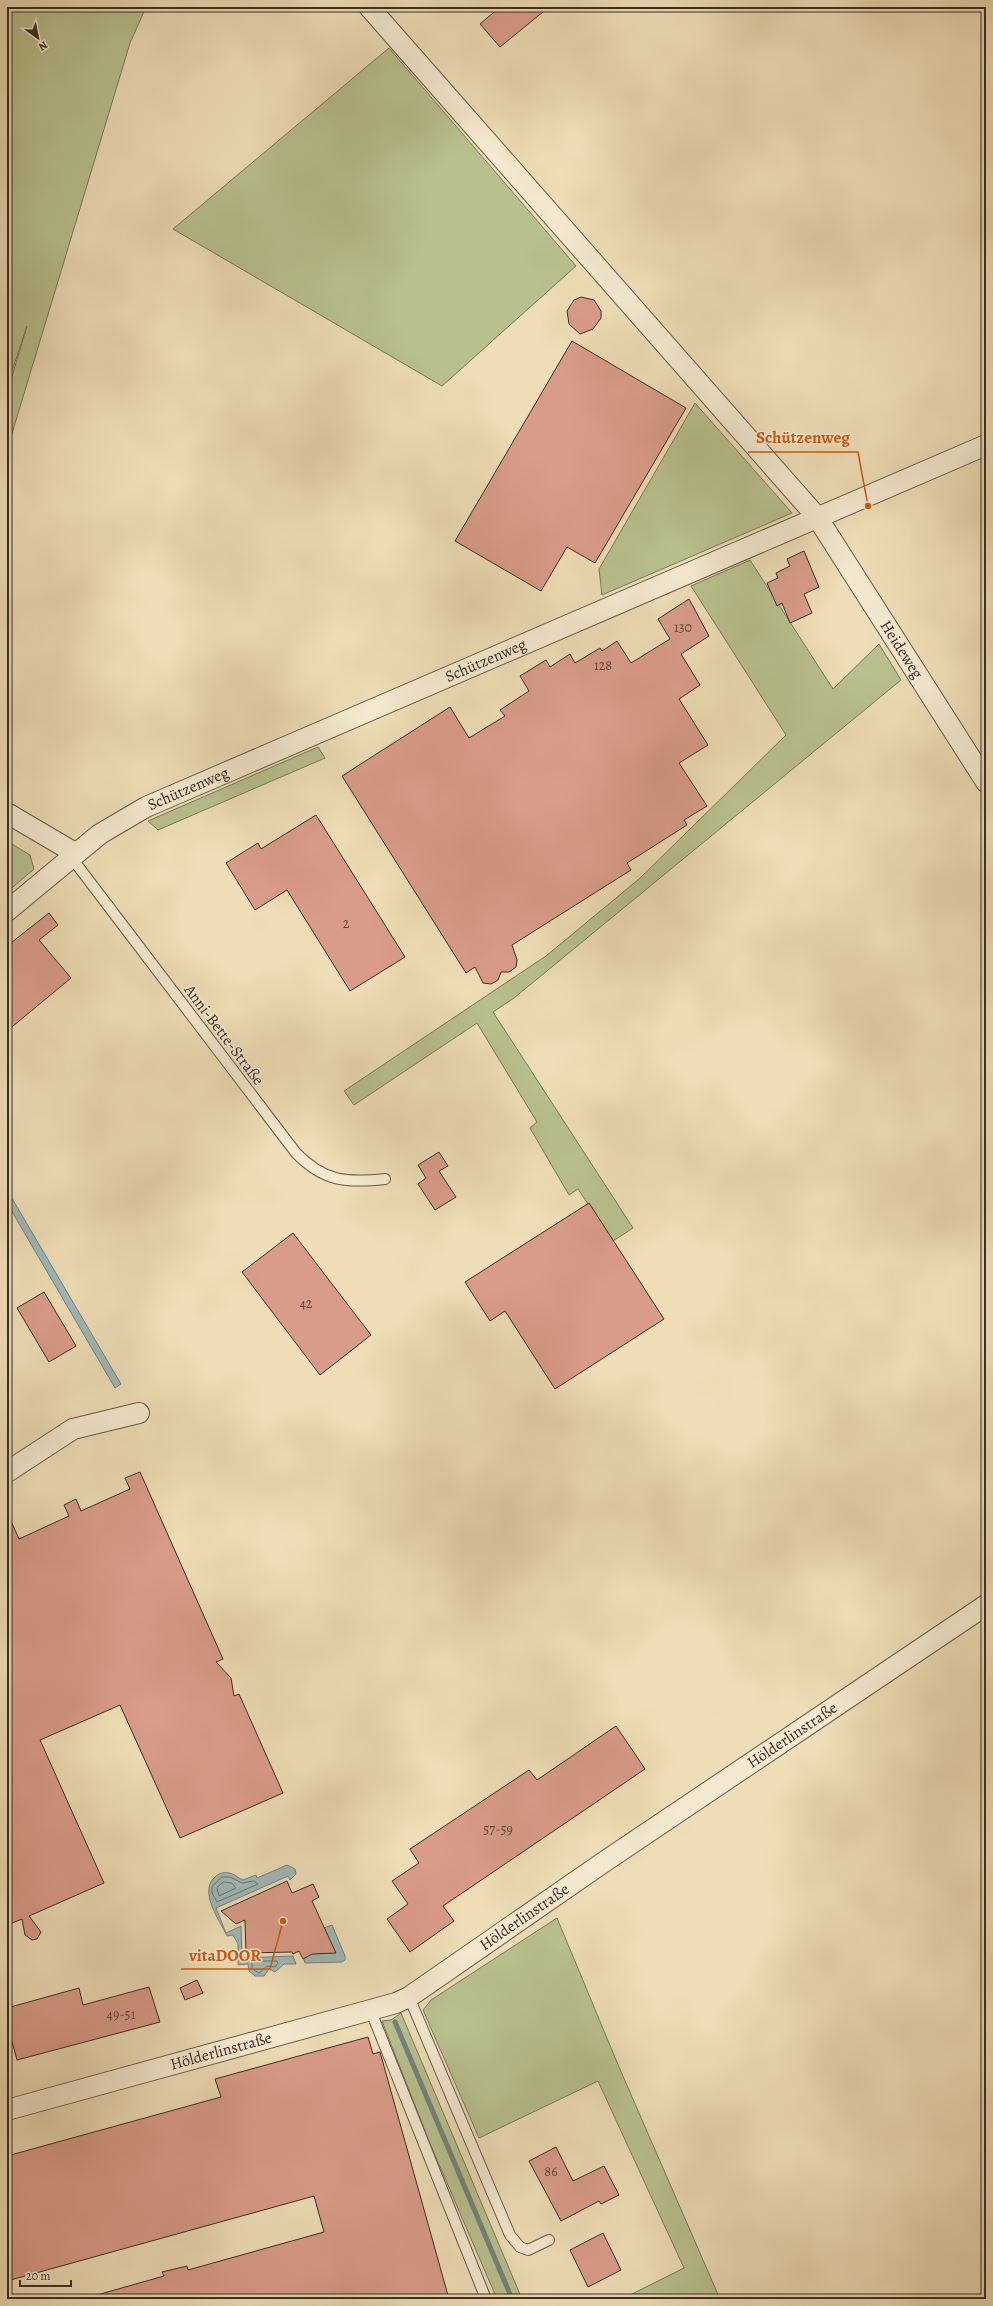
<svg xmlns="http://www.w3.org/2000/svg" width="993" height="2306" viewBox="0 0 993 2306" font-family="Alegreya,serif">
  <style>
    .green { fill: #b8c18e; stroke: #787859 }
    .water { fill: #9eb9b9; stroke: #76817d }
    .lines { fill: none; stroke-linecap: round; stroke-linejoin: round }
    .shore { stroke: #6c746e; stroke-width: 1 }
    .stream { stroke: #76817d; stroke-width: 5 }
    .building { fill: #d99c89; stroke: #392e24 }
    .lane-casing { stroke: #665a48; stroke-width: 12 }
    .street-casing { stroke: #665a48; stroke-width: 22 }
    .lane { stroke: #f4e9d0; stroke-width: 10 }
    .street { stroke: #f4e9d0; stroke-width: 20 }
    .labels { text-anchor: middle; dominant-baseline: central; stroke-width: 3; stroke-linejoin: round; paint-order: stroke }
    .number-label { font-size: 14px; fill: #614a3d }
    .street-label { font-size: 16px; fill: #392e24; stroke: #f4e9d0 }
    .leader { fill: none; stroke: #d6550e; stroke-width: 1.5 }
    .callout-dot { fill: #d6550e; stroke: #f4e9d0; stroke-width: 1.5 }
    .callout-label { font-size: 17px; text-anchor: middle; font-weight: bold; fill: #d6550e; stroke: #f4e9d0; stroke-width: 3; stroke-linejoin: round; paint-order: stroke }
  </style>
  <rect width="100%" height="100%" fill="#eeddb6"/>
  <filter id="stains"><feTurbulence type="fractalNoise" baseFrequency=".005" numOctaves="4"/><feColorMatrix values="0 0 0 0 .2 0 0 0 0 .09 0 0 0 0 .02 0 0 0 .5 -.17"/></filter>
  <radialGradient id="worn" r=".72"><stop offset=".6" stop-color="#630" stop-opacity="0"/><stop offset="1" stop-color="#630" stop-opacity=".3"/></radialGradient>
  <g class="green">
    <polygon points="7,7 146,7 130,43 7,450 7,393 27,326 7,386"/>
    <polygon points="389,48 576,266 442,386 173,229"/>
    <polygon points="695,403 792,513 602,595 599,569"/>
    <polygon points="750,560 833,689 879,644 901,680 514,998 493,1012 633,1228 613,1241 578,1189 569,1195 530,1128 537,1122 477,1023 354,1105 344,1091 546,956 639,879 786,735 691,586"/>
    <polygon points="318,747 325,758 158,830 148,821"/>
    <polygon points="7,841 30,855 34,869 7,892"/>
    <polygon points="557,1918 619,2067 720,2299 622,2299 684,2268 598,2081 479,2138 423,2010 431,2000"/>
    <polygon points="401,2013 522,2299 497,2299 429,2141 382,2021 391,2020"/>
  </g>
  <g class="water">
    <polygon points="7,1184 12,1193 10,1195 121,1384 115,1388 7,1203"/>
    <path d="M287 1865 295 1869 296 1874 290 1880 288 1876 216 1908 226 1933 241 1926 242 1958 293 1956 296 1964H284L275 1972 269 1969 264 1976H255L249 1971 248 1964 238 1965V1944L233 1935 227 1936C220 1921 198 1891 215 1877 219 1873 224 1872 229 1873 235 1874 238 1878 243 1880L256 1875 257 1878Z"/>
    <polygon points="332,1925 345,1956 345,1960 342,1962 305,1963 302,1954 335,1953 324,1928"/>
  </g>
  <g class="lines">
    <g class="shore">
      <polygon points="222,1877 230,1877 242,1883 254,1881 258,1884 217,1902 212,1893 212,1887"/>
      <polygon points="224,1882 232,1883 236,1888 219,1896 217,1888"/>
      <polygon points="254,1961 277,1961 278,1963 275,1967 267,1966 259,1973 252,1969 252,1963"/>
    </g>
    <polyline class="stream" points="395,2022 512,2299"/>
  </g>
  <g class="building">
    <polygon points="500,7 549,7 500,47 480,24"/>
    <polygon points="581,297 594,300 601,311 601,318 593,329 580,334 569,324 567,311 574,300"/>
    <polygon points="572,341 686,408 595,563 567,547 541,591 455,541"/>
    <polygon points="804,551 819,587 804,594 812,613 790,623 782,603 777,606 767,583 778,578 776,573 790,566 787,559"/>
    <polygon points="689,599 709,636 681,654 700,685 679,699 708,745 679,763 707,806 684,820 687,825 627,863 631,870 512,945 517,960 516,967 509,972 501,972 498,980 491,984 483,983 475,967 466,973 342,776 450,707 469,738 505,716 500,710 529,691 520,676 546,660 550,667 570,654 575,663 600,648 602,651 617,641 631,663 670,639 658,619"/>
    <polygon points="316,815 405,957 350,991 287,890 255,910 226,863 258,843 261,849"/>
    <polygon points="49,913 58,925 39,940 71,978 7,1031 7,946"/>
    <polygon points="439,1152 448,1166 439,1171 456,1197 435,1210 418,1184 426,1178 418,1165"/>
    <polygon points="589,1203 664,1319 555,1389 505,1311 490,1321 465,1282"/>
    <polygon points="293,1233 371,1335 320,1375 242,1272"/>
    <polygon points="44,1292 76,1346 49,1362 17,1308"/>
    <polygon points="140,1472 223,1659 216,1662 231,1678 234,1696 239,1694 283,1793 180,1838 120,1705 40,1740 104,1883 29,1916 41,1932 37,1939 32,1940 25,1935 22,1919 7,1925 7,1512 19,1539 69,1516 64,1505 76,1499 81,1511 130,1489 125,1478"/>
    <polygon points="616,1726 645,1769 443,1906 454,1921 410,1952 387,1919 408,1904 392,1881 419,1863 410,1849 529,1770 537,1780"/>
    <polygon points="287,1881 292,1893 313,1884 319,1897 312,1901 336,1953 312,1954 303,1959 299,1951 293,1954 292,1952 246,1953 245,1920 236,1924 221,1911"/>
    <polygon points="197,1980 203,1993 185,2000 180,1988"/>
    <polygon points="149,1987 160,2022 17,2060 7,2023 7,2008 79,1988 83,2005"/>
    <polygon points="368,2037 373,2054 380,2052 449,2299 97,2299 97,2295 164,2276 162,2272 187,2266 188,2270 324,2232 314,2196 7,2281 7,2156 221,2097 215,2079"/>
    <polygon points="556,2147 573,2181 604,2166 619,2195 601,2204 599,2201 561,2221 529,2161"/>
    <polygon points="603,2233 621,2270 588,2287 570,2250"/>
  </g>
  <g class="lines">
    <defs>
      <g id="lane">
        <path d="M71 857 296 1153C324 1182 347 1183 385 1179"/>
        <polyline points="409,1997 510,2235 520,2247 528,2250 549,2240"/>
        <polyline points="370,2009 486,2299"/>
      </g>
      <g id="street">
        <path id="s1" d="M369 7 817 517 986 782"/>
        <polyline points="7,813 75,853"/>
        <path id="s2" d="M7 911 100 834 146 807 986 445"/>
        <polyline points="7,1472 73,1429 139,1413"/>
        <path id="s3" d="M7 2110 396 2003 409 1997 601 1864 986 1605"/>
      </g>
    </defs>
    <use href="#lane" class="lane-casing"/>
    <use href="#street" class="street-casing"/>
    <use href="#lane" class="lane"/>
    <use href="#street" class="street"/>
  </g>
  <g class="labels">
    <g class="number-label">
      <text x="683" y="627">130</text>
      <text x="603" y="665">128</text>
      <text x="346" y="923">2</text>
      <text x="306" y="1303">42</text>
      <text x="498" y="1829">57-59</text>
      <text x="121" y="2014">49-51</text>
      <text x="551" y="2171">86</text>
    </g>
    <g class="street-label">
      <text stroke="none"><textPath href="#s1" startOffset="836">Heideweg</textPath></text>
      <text stroke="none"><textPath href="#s2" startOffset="544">Schützenweg</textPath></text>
      <text stroke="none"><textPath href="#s2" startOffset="220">Schützenweg</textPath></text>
      <text transform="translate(224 1035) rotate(53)">Anni-Bette-Straße</text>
      <text stroke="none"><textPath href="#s3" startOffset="882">Hölderlinstraße</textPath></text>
      <text stroke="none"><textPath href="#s3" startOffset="558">Hölderlinstraße</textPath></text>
      <text stroke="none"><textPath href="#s3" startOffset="222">Hölderlinstraße</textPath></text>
    </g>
  </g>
  <path class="leader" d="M868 506L858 452H748M283 1921L270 1969H181"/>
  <g class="callout-dot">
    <circle cx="868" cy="506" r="4"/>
    <circle cx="283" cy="1921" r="4"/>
  </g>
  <g class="callout-label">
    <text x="803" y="443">Schützenweg</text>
    <text x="225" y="1961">vitaDOOR</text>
  </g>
  <rect width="993" height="2306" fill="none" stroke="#eeddb6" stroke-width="24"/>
  <rect x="8" y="8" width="977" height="2290" fill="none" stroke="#392e24" stroke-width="2"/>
  <rect x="12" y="12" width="969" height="2282" fill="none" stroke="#392e24"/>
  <g transform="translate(38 38) rotate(147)" stroke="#f4e9d0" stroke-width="3" paint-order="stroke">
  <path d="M0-3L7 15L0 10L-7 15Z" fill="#392e24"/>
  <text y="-6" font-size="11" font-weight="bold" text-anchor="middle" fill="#392e24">N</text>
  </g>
  <path d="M20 2280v6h51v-6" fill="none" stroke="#392e24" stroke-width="2"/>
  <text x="26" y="2280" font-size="12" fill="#392e24" stroke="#f4e9d0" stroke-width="3" paint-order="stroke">20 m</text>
  <rect width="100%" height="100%" filter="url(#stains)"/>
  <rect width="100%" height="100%" fill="url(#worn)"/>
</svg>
